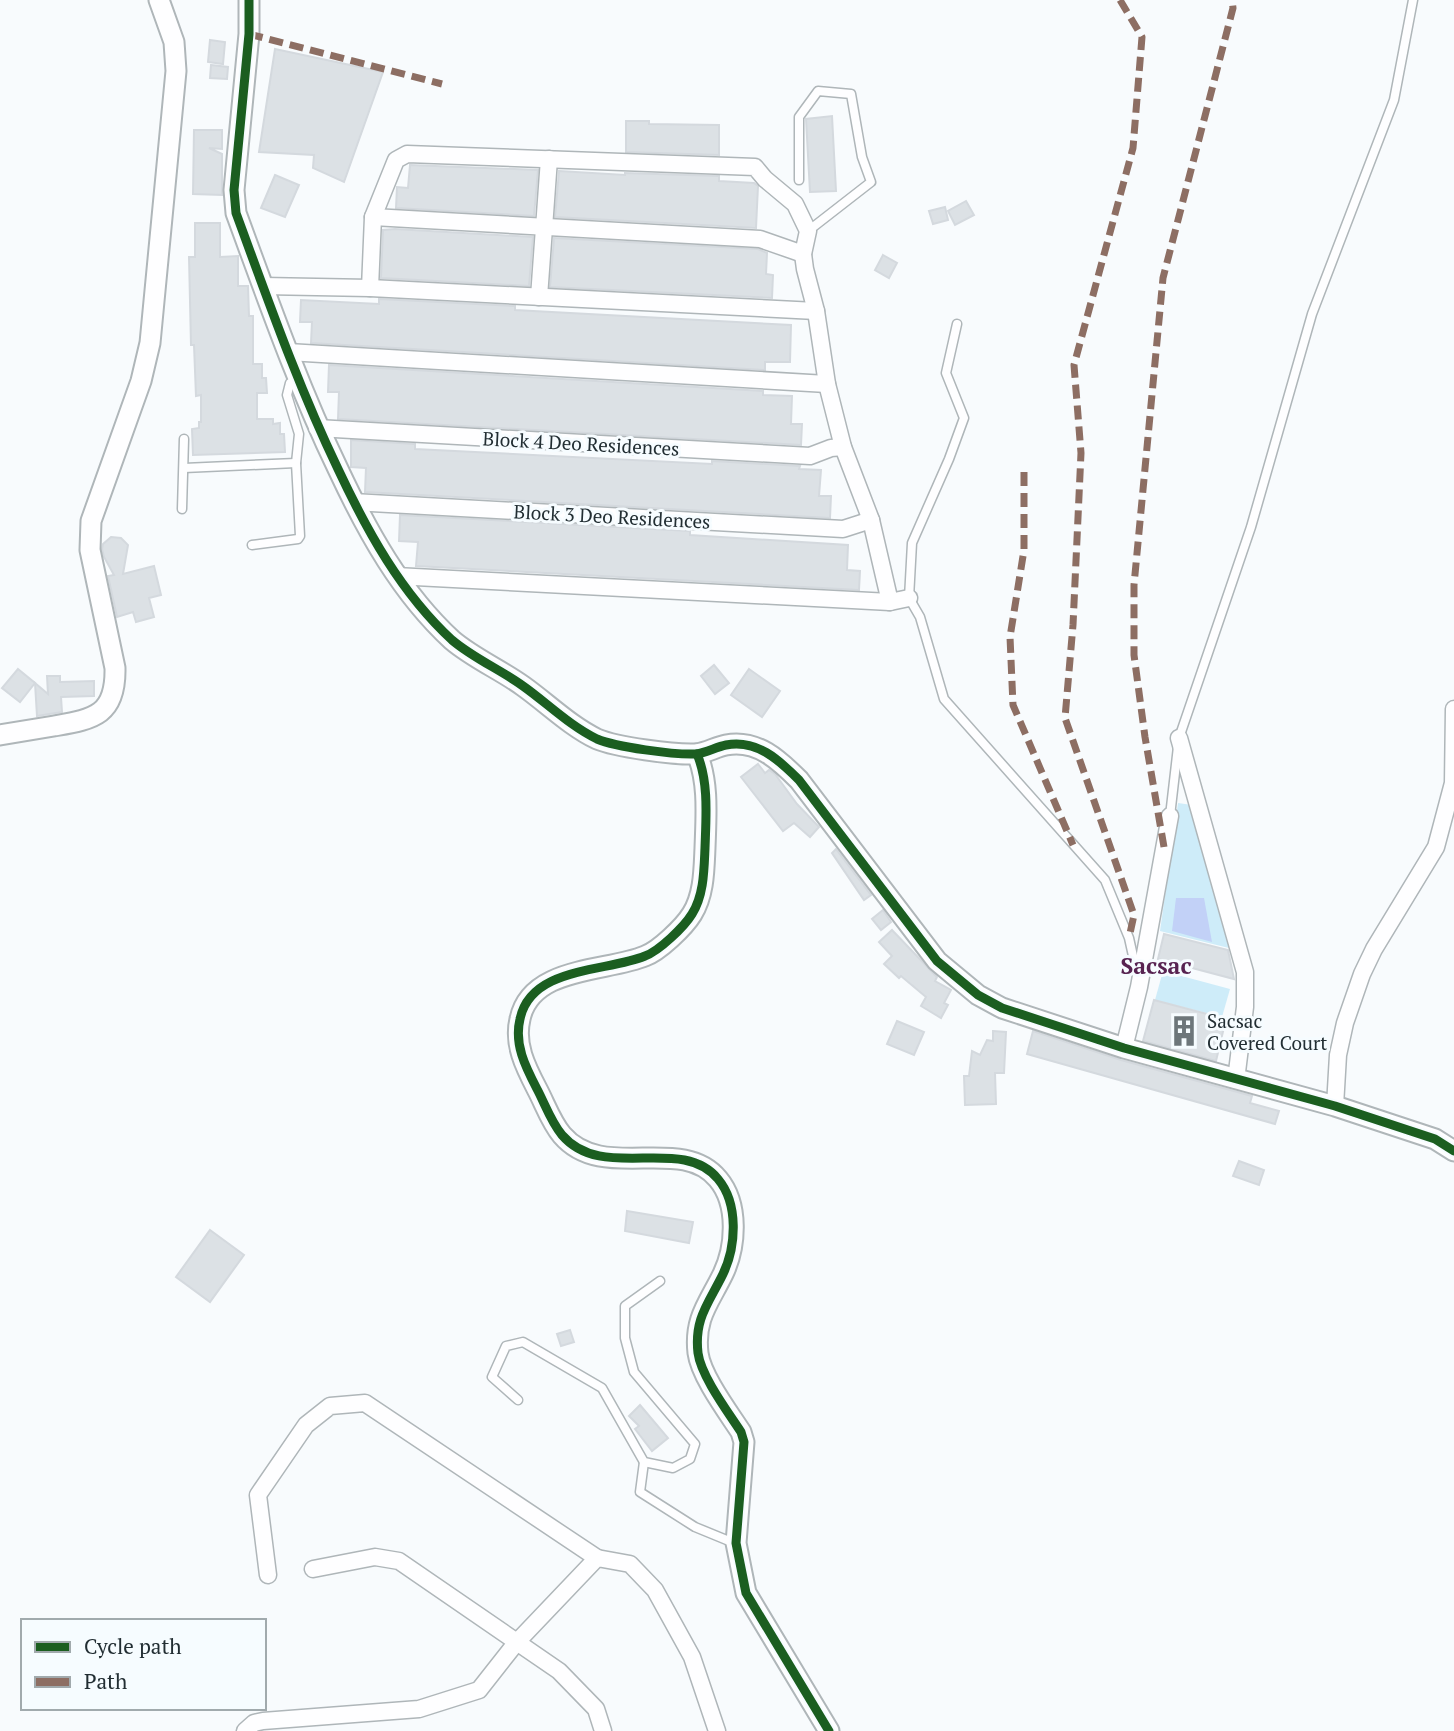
<svg xmlns="http://www.w3.org/2000/svg" width="1454" height="1731" viewBox="0 0 1454 1731" font-family="'PT Serif',serif">
  <style>
    .green { fill: #ceecf9 }
    .water { fill: #c2d1f7 }
    .building { fill: #dce1e5; stroke: #d4d9de; stroke-width: 2 }
    .lines { fill: none; stroke-linecap: round; stroke-linejoin: round }
    .service-casing { stroke: #afb6b9; stroke-width: 11 }
    .minor-casing { stroke: #afb6b9; stroke-width: 19 }
    .tertiary-casing { stroke: #afb6b9; stroke-width: 23 }
    .service { stroke: #fefeff; stroke-width: 8 }
    .minor { stroke: #fefeff; stroke-width: 16 }
    .tertiary { stroke: #fefeff; stroke-width: 19 }
    .quiet { stroke: #8d6e63; stroke-width: 7; stroke-dasharray: 14 7; stroke-linecap: butt }
    .cycleway-casing { stroke: #f6fcff; stroke-width: 13 }
    .cycleway { stroke: #1b5e20; stroke-width: 9 }
    .labels { text-anchor: middle; dominant-baseline: central; stroke-width: 6; stroke-linejoin: round; paint-order: stroke }
    .street-label { font-size: 19px; fill: #222e33; stroke: #f6fcff }
    .poi-label { font-size: 19px; fill: #222e33; stroke: #f6fcff; text-anchor: start }
    .quarter-label { font-size: 23px; font-weight: bold; fill: #572351; stroke: #f6fcff }
  </style>
  <rect width="100%" height="100%" fill="#f8fbfd"/>
  <g class="green">
    <polygon points="1178,803 1192,805 1233,949 1160,931"/>
    <polygon points="1163,971 1230,989 1222,1017 1155,1000"/>
  </g>
  <polygon class="water" points="1176,898 1204,898 1212,942 1172,931"/>
  <g class="building">
    <polygon points="210,40 225,42 223,64 208,62"/>
    <polygon points="275,49 383,72 344,182 313,168 314,155 259,152"/>
    <polygon points="211,65 228,67 227,79 210,78"/>
    <polygon points="832,116 836,191 810,192 806,119"/>
    <polygon points="626,121 649,121 649,124 719,125 719,155 626,152"/>
    <polygon points="194,130 222,130 222,149 209,148 222,154 222,195 193,194"/>
    <polygon points="410,165 538,170 534,216 396,208 397,187 408,188"/>
    <polygon points="559,171 625,175 625,173 719,176 719,181 754,183 758,186 756,228 555,217"/>
    <polygon points="275,175 299,185 285,217 261,208"/>
    <polygon points="966,201 974,215 955,225 948,211"/>
    <polygon points="945,207 948,220 933,224 929,211"/>
    <polygon points="195,223 220,223 220,257 238,256 238,286 248,286 249,316 253,316 253,364 262,364 262,378 266,378 267,393 257,393 257,419 273,419 273,424 280,423 280,434 284,434 285,452 193,455 192,429 199,428 199,422 201,422 201,395 196,396 194,345 191,345 189,257 195,257"/>
    <polygon points="395,229 533,237 529,286 381,278 383,230"/>
    <polygon points="554,238 758,249 767,253 766,274 773,275 772,298 550,287"/>
    <polygon points="883,255 897,263 889,278 875,270"/>
    <polygon points="379,299 515,306 515,310 791,325 790,362 765,362 765,370 311,343 312,322 300,322 301,300 379,304"/>
    <polygon points="329,365 763,391 763,395 792,396 791,424 802,424 801,445 338,419 339,392 328,392"/>
    <polygon points="351,440 415,444 415,449 712,464 712,461 800,466 799,469 821,470 819,496 831,496 830,518 365,492 366,468 351,467"/>
    <polygon points="400,515 690,531 690,535 848,545 847,570 860,571 859,590 416,566 418,542 399,541"/>
    <polygon points="111,537 121,538 128,545 123,574 154,566 161,595 149,598 154,617 136,622 133,612 117,617 108,576 114,575 104,557 102,549 103,544"/>
    <polygon points="714,665 729,683 715,694 701,676"/>
    <polygon points="18,669 35,683 20,702 2,688"/>
    <polygon points="749,669 780,691 762,717 731,695"/>
    <polygon points="47,676 60,676 60,682 94,681 94,696 61,697 62,712 37,716 35,683 48,694"/>
    <polygon points="758,764 765,773 769,770 775,774 797,804 819,827 810,837 794,823 783,831 741,777"/>
    <polygon points="836,849 871,895 864,900 832,853"/>
    <polygon points="883,910 891,922 881,930 872,919"/>
    <polygon points="892,930 937,977 935,981 951,990 944,1003 948,1005 941,1018 921,1006 926,997 901,976 899,978 884,964 892,956 879,942"/>
    <polygon points="1164,934 1228,950 1234,979 1158,959"/>
    <polygon points="1154,1000 1226,1019 1216,1061 1143,1041"/>
    <polygon points="897,1021 924,1032 914,1055 887,1044"/>
    <polygon points="993,1031 1006,1032 1004,1073 995,1073 996,1104 965,1105 964,1076 969,1076 972,1051 980,1055 987,1040 993,1041"/>
    <polygon points="1033,1031 1121,1060 1252,1096 1250,1103 1279,1111 1275,1124 1027,1054"/>
    <polygon points="1239,1161 1264,1170 1259,1185 1233,1176"/>
    <polygon points="627,1211 693,1222 689,1243 625,1231"/>
    <polygon points="210,1230 244,1255 210,1302 176,1277"/>
    <polygon points="570,1330 574,1342 561,1346 557,1334"/>
    <polygon points="640,1405 668,1438 652,1451 635,1429 639,1426 629,1416"/>
  </g>
  <g class="lines">
    <defs>
      <g id="service">
        <polyline points="799,180 799,117 818,91 851,94 862,157 871,182 808,231"/>
        <polyline points="957,324 946,373 964,418 949,459 912,543 909,598 920,617 944,699 1105,880 1129,938 1137,974"/>
        <polyline points="184,468 296,463"/>
        <polyline points="182,509 184,439"/>
        <polyline points="252,545 298,539 300,536 296,463 299,434 287,395 290,383 297,379"/>
        <polyline points="1170,816 1179,738 1251,527 1312,314 1394,100 1413,0"/>
        <polyline points="518,1400 492,1377 506,1346 523,1342 602,1388 644,1462 673,1468 690,1459 695,1444 634,1372 625,1338 625,1306 660,1281"/>
        <polyline points="644,1462 640,1492 695,1527 734,1543"/>
      </g>
      <g id="minor">
        <polyline points="373,217 760,239 803,254"/>
        <polyline points="263,286 370,288 816,311"/>
        <polyline points="370,288 373,217 396,160 407,154 755,167 765,179 795,204 808,231 803,254 805,269 816,311 827,384 843,447 871,520 890,602 909,598"/>
        <polyline points="539,297 549,159"/>
        <polyline points="288,352 827,384"/>
        <polyline points="317,428 810,456 831,448 843,447"/>
        <polyline points="353,502 843,529 871,520"/>
        <polyline points="396,576 890,602"/>
        <polyline points="1179,738 1245,972 1245,1007 1236,1080"/>
        <polyline points="1124,1048 1139,987 1170,816"/>
        <polyline points="1335,1106 1338,1055 1345,1023 1362,974 1374,949 1436,847 1453,783 1454,709"/>
        <polyline points="313,1569 375,1557 399,1561 559,1671 596,1709 603,1731"/>
        <polyline points="268,1575 258,1495 306,1425 330,1406 365,1403 597,1558"/>
        <polyline points="245,1731 254,1723 263,1721 419,1709 479,1690 516,1643 597,1558 630,1564 655,1590 692,1657 717,1731"/>
      </g>
      <g id="tertiary">
        <path d="M249 0V34L234 190 236 213C268 300 298 386 338 469 367 531 401 593 452 640 473 658 501 670 523 686 547 703 570 726 597 739 616 747 674 755 696 754 706 753 716 747 726 745 757 739 779 760 799 780L937 961 978 995 1002 1008 1124 1048 1335 1106 1435 1139 1454 1151"/>
        <path d="M0 735C18 732 36 729 54 726 93 719 116 716 115 668L90 550 91 521 141 381 150 343 176 71 174 42 159 0"/>
        <path d="M697 754C709 782 706 817 705 848 704 870 704 895 692 914 684 927 659 951 645 956 607 972 531 966 520 1019 514 1044 525 1066 537 1089 545 1104 551 1122 562 1135 603 1183 681 1134 718 1179 739 1204 736 1247 723 1274 709 1303 694 1318 698 1353 701 1376 728 1412 741 1432L744 1442 736 1543 746 1593 829 1731"/>
      </g>
    </defs>
    <use href="#service" class="service-casing"/>
    <use href="#minor" class="minor-casing"/>
    <use href="#tertiary" class="tertiary-casing"/>
    <use href="#service" class="service"/>
    <use href="#minor" class="minor"/>
    <use href="#tertiary" class="tertiary"/>
    <g class="quiet">
      <polyline points="1120,0 1142,37 1133,148 1074,365 1081,453 1073,625 1065,718 1134,915 1129,938"/>
      <polyline points="249,34 442,84"/>
      <polyline points="1024,472 1024,550 1010,637 1013,705 1073,845"/>
      <polyline points="1164,847 1145,737 1134,655 1134,585 1163,278 1233,8 1232,0"/>
    </g>
    <defs>
      <g id="cycleway">
        <path d="M249 0V34L234 190 236 213C268 300 298 386 338 469 367 531 401 593 452 640 473 658 501 670 523 686 547 703 570 726 597 739 616 747 674 755 696 754 706 753 716 747 726 745 757 739 779 760 799 780L937 961 978 995 1002 1008 1124 1048 1335 1106 1435 1139 1454 1151"/>
        <path d="M697 754C709 782 706 817 705 848 704 870 704 895 692 914 684 927 659 951 645 956 607 972 531 966 520 1019 514 1044 525 1066 537 1089 545 1104 551 1122 562 1135 603 1183 681 1134 718 1179 739 1204 736 1247 723 1274 709 1303 694 1318 698 1353 701 1376 728 1412 741 1432L744 1442 736 1543 746 1593 829 1731"/>
      </g>
    </defs>
    <use href="#cycleway" class="cycleway-casing"/>
    <use href="#cycleway" class="cycleway"/>
  </g>
  <defs>
    <symbol id="building-bare" viewBox="-9 -9 18 18"><path d="M-4-6H4V6H1V3H-1V6H-4ZM-2.5-4.3h1.7v1.8h-1.7ZM.8-4.3h1.7v1.8H.8ZM-2.5-1h1.7V.8h-1.7ZM.8-1h1.7V.8H.8Z" fill="#6d767a" stroke="#f6fcff" stroke-width="2.5" paint-order="stroke"/></symbol>
  </defs>
  <g fill-rule="evenodd">
    <use href="#building-bare" x="1162" y="1009" width="44" height="44"/>
  </g>
  <g class="labels">
    <g class="street-label">
      <text transform="translate(581 443) rotate(3)">Block 4 Deo Residences</text>
      <text transform="translate(612 516) rotate(3)">Block 3 Deo Residences</text>
    </g>
    <g class="poi-label">
      <text x="1207" y="1020">Sacsac<tspan x="1207" dy="22">Covered Court</tspan></text>
    </g>
    <g class="quarter-label">
      <text x="1156" y="965">Sacsac</text>
    </g>
  </g>
  <rect x="21" y="1619" width="245" height="91" fill="#f6fcff" stroke="#a1aaad" stroke-width="2"/>
  <rect x="35" y="1642" width="35" height="10" fill="#1b5e20" stroke="#a1aaad" stroke-width="2"/>
  <text x="84" y="1654" font-size="21" fill="#222e33">Cycle path</text>
  <rect x="35" y="1677" width="35" height="10" fill="#8d6e63" stroke="#a1aaad" stroke-width="2"/>
  <text x="84" y="1689" font-size="21" fill="#222e33">Path</text>
</svg>
